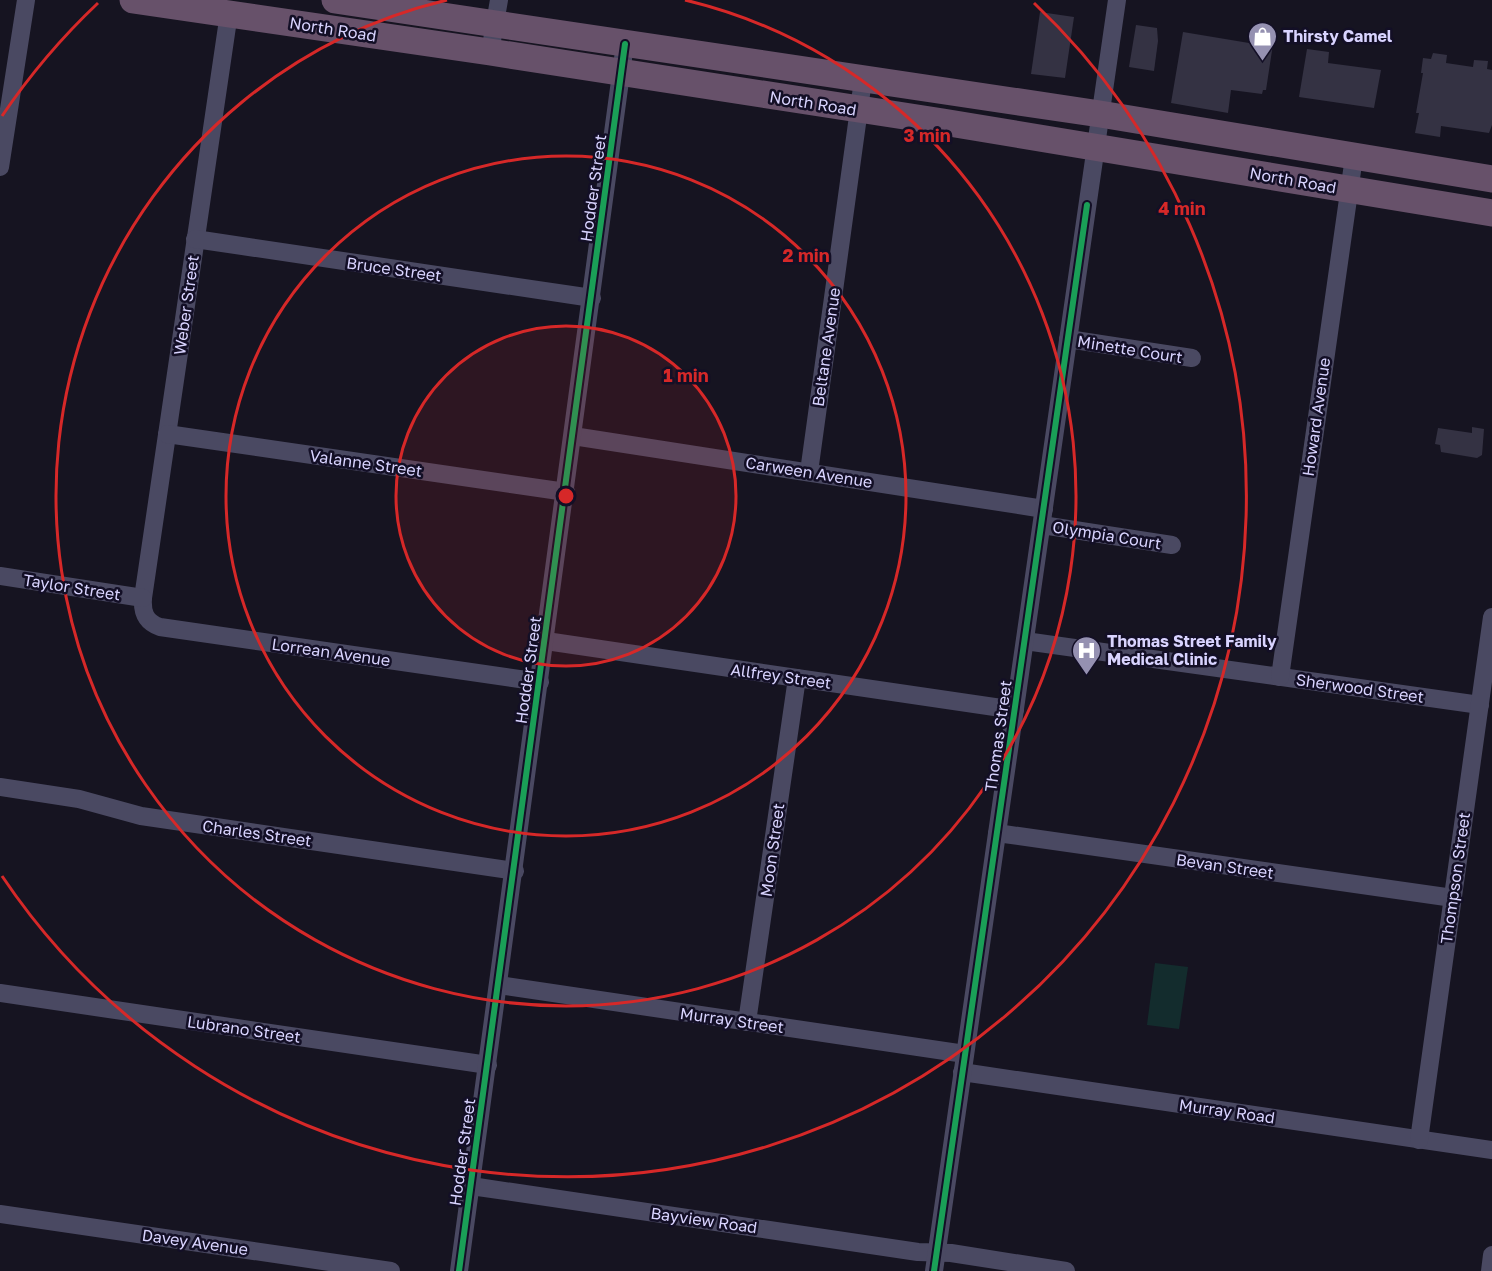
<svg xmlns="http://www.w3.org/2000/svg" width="1492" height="1271" viewBox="0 0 1492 1271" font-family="'Golos Text',sans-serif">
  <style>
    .green { fill: #132c2d }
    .building { fill: #343243 }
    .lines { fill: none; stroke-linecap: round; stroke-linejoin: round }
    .minor { stroke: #4a4962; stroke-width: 18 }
    .highway { stroke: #67516a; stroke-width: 27 }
    .cycleway-casing { stroke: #130f26; stroke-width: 10 }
    .cycleway { stroke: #1a9f57; stroke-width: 6 }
    .ring { fill: none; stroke: #d62828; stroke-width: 3 }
    .labels { text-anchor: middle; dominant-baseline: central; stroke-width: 5; stroke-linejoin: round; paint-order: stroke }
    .street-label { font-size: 16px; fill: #d9d4ff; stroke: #130f26 }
    .poi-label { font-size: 16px; font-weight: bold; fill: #d9d4ff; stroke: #130f26; text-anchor: start }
    .centre { fill: #d62828; stroke: #130f26; stroke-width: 3 }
    .ring-label { font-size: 18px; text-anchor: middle; font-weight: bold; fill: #d62828; stroke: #130f26; stroke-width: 5; stroke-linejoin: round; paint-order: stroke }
  </style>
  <rect width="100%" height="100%" fill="#161421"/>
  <polygon class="green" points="1155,963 1188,967 1179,1029 1147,1025"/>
  <g class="building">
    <polygon points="1040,12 1074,17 1065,78 1031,74"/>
    <polygon points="1136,25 1157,28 1158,41 1154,71 1129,67"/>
    <polygon points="1258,28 1275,31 1266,90 1263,90 1262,94 1231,90 1228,113 1171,103 1183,32 1255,44"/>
    <polygon points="1307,49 1329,52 1328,63 1381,70 1374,108 1299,97"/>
    <polygon points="1433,53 1447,55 1446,63 1473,67 1474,60 1488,61 1487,69 1492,70 1492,125 1489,133 1441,126 1440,137 1415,133 1419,113 1416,113 1423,73 1421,73 1423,58 1431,59"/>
    <polygon points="1472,427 1484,429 1482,455 1477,458 1441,452 1440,445 1435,444 1438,428 1472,433"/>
  </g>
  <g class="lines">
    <g class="minor">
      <path d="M229 13 143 598C142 612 145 622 160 627L540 682"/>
      <polyline points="490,52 499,0"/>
      <polyline points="0,167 26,0"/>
      <polyline points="195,239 592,298"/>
      <polyline points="1068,339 1192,358"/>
      <polyline points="167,434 566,492"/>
      <polyline points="573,436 1044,509"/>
      <polyline points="809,472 863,80"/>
      <polyline points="1042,525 1172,545"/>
      <polyline points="0,576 143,598"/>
      <polyline points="546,641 1015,710"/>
      <polyline points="1025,641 1480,705"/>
      <polyline points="1280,677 1354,157"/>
      <polyline points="0,787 79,799 141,816 515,871"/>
      <polyline points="997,833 1453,898"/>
      <polyline points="499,985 965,1054"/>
      <polyline points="0,993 488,1065"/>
      <polyline points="747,1022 797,678"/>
      <polyline points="962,1072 1492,1150"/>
      <polyline points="1419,1140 1492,617"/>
      <polyline points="471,1186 918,1252 951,1253 1066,1271"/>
      <polyline points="0,1214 391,1271"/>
      <polyline points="459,1271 625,44"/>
      <polyline points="934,1271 1117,0"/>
      <polyline points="1490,1271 1492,1255"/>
    </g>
    <g class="highway">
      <polyline points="133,0 490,52 943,122 1492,213"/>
      <polyline points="335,0 1100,114 1492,179"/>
    </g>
    <defs>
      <g id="cycleway">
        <polyline points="459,1271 625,44"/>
        <polyline points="934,1271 1087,205"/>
      </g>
    </defs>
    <use href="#cycleway" class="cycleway-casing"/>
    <use href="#cycleway" class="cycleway"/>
  </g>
  <circle cx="566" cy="496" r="170" fill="#d62828" fill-opacity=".12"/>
  <g class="ring">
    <circle cx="566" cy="496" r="170"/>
    <circle cx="566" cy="496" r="340"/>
    <path d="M685 0A510 510 0 1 1 447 0"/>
    <path d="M2 116A680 680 0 0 1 98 3M1034 3A680 680 0 1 1 2 876"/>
  </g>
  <defs>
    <symbol id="shop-pin" viewBox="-11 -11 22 30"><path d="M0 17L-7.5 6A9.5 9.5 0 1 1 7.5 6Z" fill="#9591b1" stroke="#130f26"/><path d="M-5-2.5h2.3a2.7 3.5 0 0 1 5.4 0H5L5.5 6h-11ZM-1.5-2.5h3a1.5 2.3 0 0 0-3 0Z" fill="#fff"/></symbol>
    <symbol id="hospital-pin" viewBox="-11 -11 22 30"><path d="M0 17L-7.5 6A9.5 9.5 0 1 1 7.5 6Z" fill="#9591b1" stroke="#130f26"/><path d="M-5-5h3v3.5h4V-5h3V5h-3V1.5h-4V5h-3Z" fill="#fff"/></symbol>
  </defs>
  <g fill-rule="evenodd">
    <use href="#shop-pin" x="1246" y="20" width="33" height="45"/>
    <use href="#hospital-pin" x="1070" y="634" width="33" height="45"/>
  </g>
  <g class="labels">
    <g class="street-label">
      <text transform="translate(333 29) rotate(9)">North Road</text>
      <text transform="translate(813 103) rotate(9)">North Road</text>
      <text transform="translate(1293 180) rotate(10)">North Road</text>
      <text transform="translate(593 188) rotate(-82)">Hodder Street</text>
      <text transform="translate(394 269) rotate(8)">Bruce Street</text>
      <text transform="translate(186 305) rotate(-82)">Weber Street</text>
      <text transform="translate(826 347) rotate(-82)">Beltane Avenue</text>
      <text transform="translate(1130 349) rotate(9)">Minette Court</text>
      <text transform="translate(1316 417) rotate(-82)">Howard Avenue</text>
      <text transform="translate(366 463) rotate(8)">Valanne Street</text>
      <text transform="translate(809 472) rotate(9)">Carween Avenue</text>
      <text transform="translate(1107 535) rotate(9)">Olympia Court</text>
      <text transform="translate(72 587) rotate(9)">Taylor Street</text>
      <text transform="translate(331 652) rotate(8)">Lorrean Avenue</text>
      <text transform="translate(528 670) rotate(-82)">Hodder Street</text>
      <text transform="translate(781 676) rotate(8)">Allfrey Street</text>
      <text transform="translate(1360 688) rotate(8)">Sherwood Street</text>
      <text transform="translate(998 736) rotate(-82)">Thomas Street</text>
      <text transform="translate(257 833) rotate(8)">Charles Street</text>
      <text transform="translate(772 850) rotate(-82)">Moon Street</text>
      <text transform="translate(1225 866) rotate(8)">Bevan Street</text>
      <text transform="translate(1455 878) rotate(-82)">Thompson Street</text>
      <text transform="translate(732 1020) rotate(8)">Murray Street</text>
      <text transform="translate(244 1029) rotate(8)">Lubrano Street</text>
      <text transform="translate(1227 1111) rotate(8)">Murray Road</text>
      <text transform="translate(462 1152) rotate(-82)">Hodder Street</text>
      <text transform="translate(704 1220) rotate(8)">Bayview Road</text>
      <text transform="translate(195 1242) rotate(8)">Davey Avenue</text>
    </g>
    <g class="poi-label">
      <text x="1283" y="36">Thirsty Camel</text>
      <text x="1107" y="641">Thomas Street Family<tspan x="1107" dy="18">Medical Clinic</tspan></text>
    </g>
  </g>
  <circle cx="566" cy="496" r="9" class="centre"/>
  <g class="ring-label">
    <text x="927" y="142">3 min</text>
    <text x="1182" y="215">4 min</text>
    <text x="806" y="262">2 min</text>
    <text x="686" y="382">1 min</text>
  </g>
</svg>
